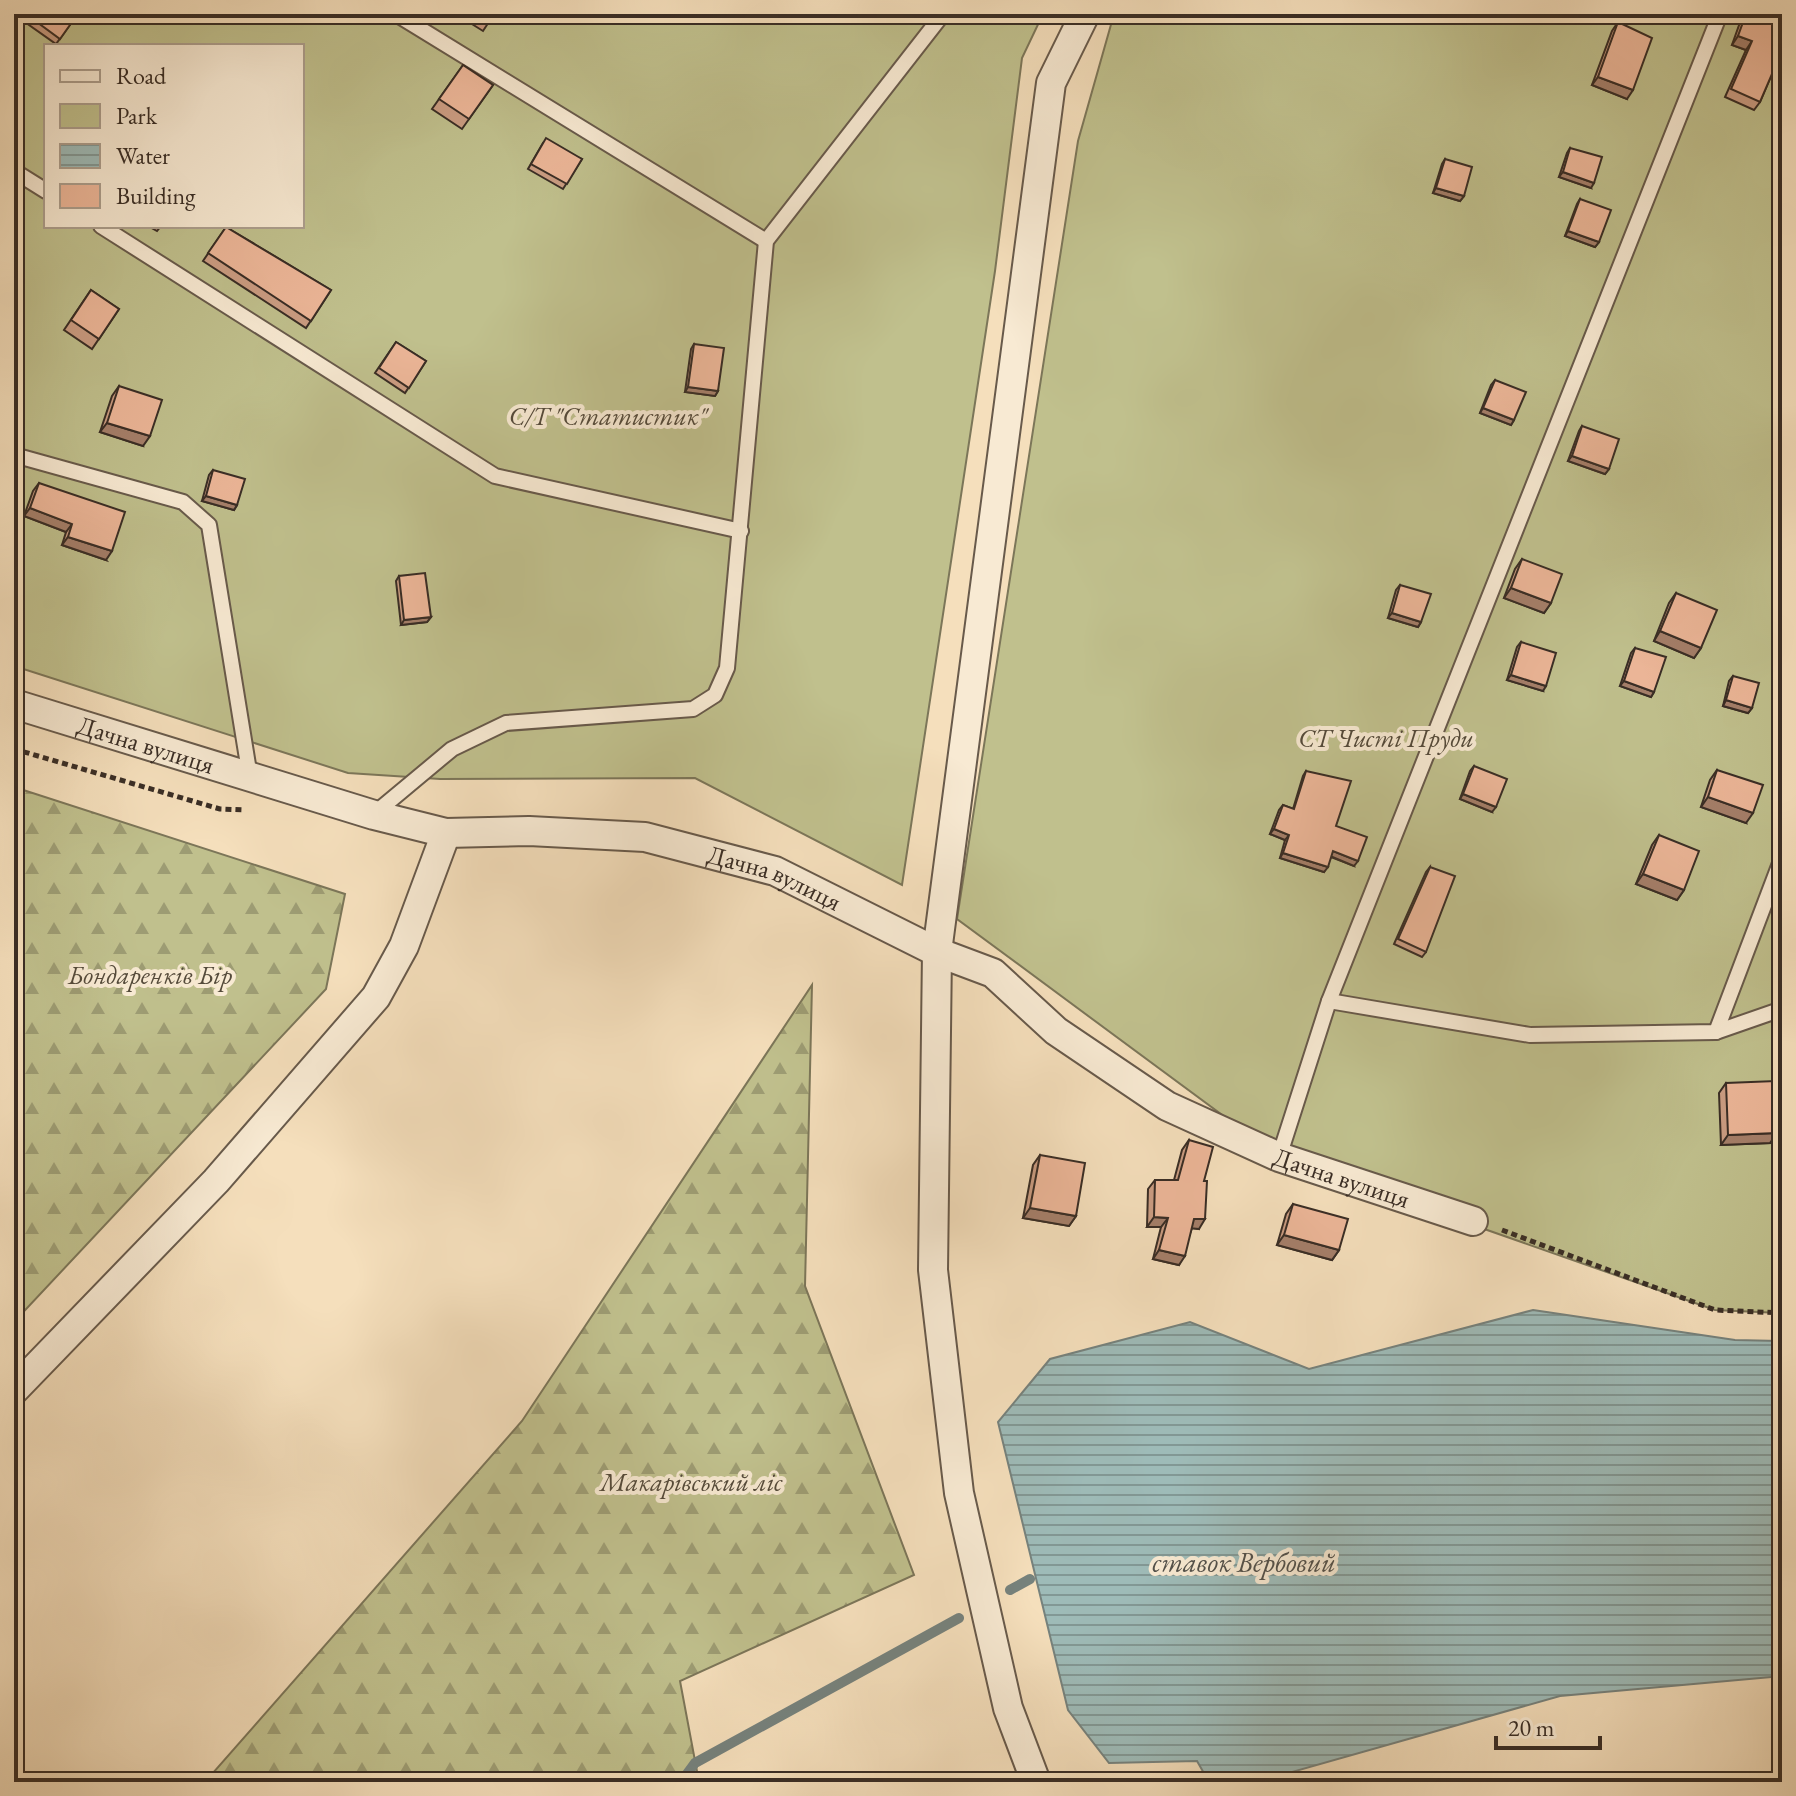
<svg xmlns="http://www.w3.org/2000/svg" width="1796" height="1796" viewBox="0 0 1796 1796" font-family="'EB Garamond',serif">
  <style>
    .forest { fill: url(#forest-firs); stroke: #7c7659; stroke-width: 2 }
    .green { fill: #c0c08d; stroke: #7c7659; stroke-width: 2; fill-rule: evenodd }
    .water { fill: url(#water-rules); stroke: #76827d; stroke-width: 2 }
    .lines { fill: none; stroke-linecap: round; stroke-linejoin: round }
    .stream { stroke: #76827d; stroke-width: 10 }
    .service-casing { stroke: #685a4b; stroke-width: 18 }
    .minor-casing { stroke: #685a4b; stroke-width: 32 }
    .path { stroke: #392d25; stroke-width: 5; stroke-dasharray: 6 4; stroke-linecap: butt }
    .service { stroke: #f8ead3; stroke-width: 14 }
    .minor { stroke: #f8ead3; stroke-width: 28 }
    .wall { fill: #cb9d83; stroke: #392d25; stroke-width: 2 }
    .shaded-wall { fill: #a57f6a; stroke: #392d25; stroke-width: 2 }
    .building { fill: #ecb698; stroke: #392d25; stroke-width: 2 }
    .labels { text-anchor: middle; dominant-baseline: central; stroke-width: 8; stroke-linejoin: round; paint-order: stroke }
    .park-label { font-size: 26px; font-style: italic; fill: #544a3a; stroke: #f8ead3 }
    .street-label { font-size: 26px; fill: #392d25; stroke: #f8ead3 }
    .water-label { font-size: 28px; font-style: italic; fill: #52504a; stroke: #f8ead3 }
  </style>
  <defs>
    <pattern id="forest-firs" width="22" height="20" patternUnits="userSpaceOnUse" patternTransform="scale(2)"><rect width="22" height="20" fill="#c0c08d"/><path d="M5 1l3.5 6h-7zM16 11l3.5 6h-7z" fill="#9d9c73"/></pattern>
    <pattern id="water-rules" width="6" height="5" patternUnits="userSpaceOnUse" patternTransform="scale(2)"><rect width="6" height="5" fill="#9ebbb8"/><path d="M0 2.5h6" fill="none" stroke="#829895"/></pattern>
  </defs>
  <rect width="100%" height="100%" fill="#f5dfbc"/>
  <filter id="stains"><feTurbulence type="fractalNoise" baseFrequency=".0025" numOctaves="4"/><feColorMatrix values="0 0 0 0 .2 0 0 0 0 .09 0 0 0 0 .02 0 0 0 .5 -.17"/></filter>
  <radialGradient id="worn" r=".72"><stop offset=".6" stop-color="#630" stop-opacity="0"/><stop offset="1" stop-color="#630" stop-opacity=".3"/></radialGradient>
  <g class="forest">
    <polygon points="14,787 345,894 326,989 14,1322"/>
    <polygon points="812,985 805,1286 914,1575 680,1681 699,1782 205,1782 522,1421"/>
  </g>
  <g class="green">
    <path d="M14 14H1043L1022 58 995 271 902 885 695 778 440 779 348 773 14 666ZM46 46H302V226H46Z"/>
    <polygon points="1114,14 1782,14 1782,1313 1715,1310 1279,1157 957,919 1078,141"/>
  </g>
  <polygon class="water" points="1533,1310 1735,1340 1782,1341 1782,1676 1560,1696 1257,1782 1209,1782 1197,1761 1109,1763 1068,1710 998,1422 1050,1359 1190,1322 1309,1369"/>
  <g class="lines">
    <g class="stream">
      <polyline points="1010,1590 1030,1579"/>
      <polyline points="681,1782 695,1763 959,1618"/>
    </g>
    <defs>
      <g id="service">
        <polyline points="396,14 766,241"/>
        <polyline points="14,171 46,191"/>
        <polyline points="101,226 495,476 741,531"/>
        <polyline points="14,455 183,502 209,525 250,777"/>
        <polyline points="374,814 452,749 506,723 693,709 715,695 727,668 766,241 943,14"/>
        <polyline points="1329,1001 1530,1035 1716,1032 1782,1009"/>
        <polyline points="1716,1032 1782,858"/>
        <polyline points="1279,1157 1329,1001 1720,14"/>
      </g>
      <g id="minor">
        <path id="s1" d="M14 704 374 815 446 833 529 831 645 837 775 871 937 952 993 973 1056 1031 1167 1106 1279 1157 1473 1221"/>
        <polyline points="14,1390 216,1181 376,997 404,946 446,833"/>
        <polyline points="1036,1782 1008,1708 959,1493 933,1270 937,952 1051,83 1085,14"/>
      </g>
    </defs>
    <use href="#service" class="service-casing"/>
    <use href="#minor" class="minor-casing"/>
    <g class="path">
      <polyline points="14,749 220,809 245,810"/>
      <polyline points="1502,1230 1715,1310 1782,1313"/>
      <polyline points="1715,1782 1782,1780"/>
    </g>
    <use href="#service" class="service"/>
    <use href="#minor" class="minor"/>
  </g>
  <g class="wall">
    <polygon points="26,14 77,15 56,44 22,20"/>
    <polygon points="272,14 293,14 287,23"/>
    <polygon points="456,14 494,14 483,31"/>
    <polygon points="1743,14 1774,14 1777,78 1771,76 1760,102 1754,110 1725,97 1746,50 1732,45"/>
    <polygon points="1618,22 1627,99 1592,85 1612,31"/>
    <polygon points="463,65 493,85 462,129 432,109"/>
    <polygon points="543,143 582,159 563,189 528,169"/>
    <polygon points="1570,148 1591,188 1559,177 1567,153"/>
    <polygon points="1445,159 1464,196 1460,201 1433,193 1442,164"/>
    <polygon points="1580,199 1599,242 1595,247 1565,236 1577,204"/>
    <polygon points="148,226 161,226 157,231"/>
    <polygon points="226,227 331,290 306,328 203,261"/>
    <polygon points="91,290 119,309 92,349 64,330"/>
    <polygon points="396,342 426,361 405,393 375,373"/>
    <polygon points="694,344 718,391 715,396 685,392 691,349"/>
    <polygon points="1495,380 1514,420 1511,425 1480,413 1491,385"/>
    <polygon points="119,386 143,446 100,432 112,396"/>
    <polygon points="1582,426 1609,469 1605,474 1568,461 1579,431"/>
    <polygon points="213,470 237,505 234,510 202,501 209,475"/>
    <polygon points="39,483 106,560 62,545 66,532 24,516 33,491"/>
    <polygon points="1522,559 1551,603 1544,613 1504,598 1515,569"/>
    <polygon points="399,576 431,617 427,622 401,625 396,581"/>
    <polygon points="1400,585 1421,622 1418,627 1388,618 1396,590"/>
    <polygon points="1676,593 1701,648 1694,658 1654,641 1669,603"/>
    <polygon points="1521,642 1543,691 1507,680 1517,647"/>
    <polygon points="1635,648 1654,692 1651,697 1620,686 1631,653"/>
    <polygon points="1733,676 1752,708 1748,713 1723,706 1729,681"/>
    <polygon points="1474,766 1492,812 1460,799 1470,771"/>
    <polygon points="1717,770 1746,823 1701,807 1710,780"/>
    <polygon points="1306,771 1336,826 1354,866 1331,857 1324,872 1280,858 1285,840 1270,834 1279,810 1283,805 1293,809 1303,776"/>
    <polygon points="1659,835 1684,890 1677,900 1636,884 1652,845"/>
    <polygon points="1430,867 1426,952 1422,957 1394,944 1426,872"/>
    <polygon points="1726,1083 1770,1143 1721,1145 1719,1093"/>
    <polygon points="1189,1140 1204,1181 1199,1229 1192,1228 1179,1265 1153,1259 1161,1227 1147,1227 1148,1189 1155,1180 1174,1180 1182,1150"/>
    <polygon points="1040,1155 1076,1216 1069,1226 1023,1218 1033,1165"/>
    <polygon points="1293,1204 1339,1250 1332,1260 1277,1245 1286,1214"/>
  </g>
  <g class="shaded-wall">
    <polygon points="1738,36 1752,41 1746,50 1732,45"/>
    <polygon points="1775,67 1782,69 1777,78 1769,75"/>
    <polygon points="1598,77 1633,90 1627,99 1592,85"/>
    <polygon points="1563,172 1594,183 1591,188 1559,177"/>
    <polygon points="1436,188 1464,196 1460,201 1433,193"/>
    <polygon points="1568,231 1599,242 1595,247 1565,236"/>
    <polygon points="688,387 718,391 715,396 685,392"/>
    <polygon points="1483,408 1514,420 1511,425 1480,413"/>
    <polygon points="107,423 150,436 143,446 100,432"/>
    <polygon points="1572,456 1609,469 1605,474 1568,461"/>
    <polygon points="206,496 237,505 234,510 202,501"/>
    <polygon points="30,508 72,524 66,532 24,516"/>
    <polygon points="68,537 112,551 106,560 62,545"/>
    <polygon points="1511,588 1551,603 1544,613 1504,598"/>
    <polygon points="1392,613 1421,622 1418,627 1388,618"/>
    <polygon points="431,617 427,622 401,625 404,620"/>
    <polygon points="1660,631 1701,648 1694,658 1654,641"/>
    <polygon points="1511,675 1546,686 1543,691 1507,680"/>
    <polygon points="1624,681 1654,692 1651,697 1620,686"/>
    <polygon points="1726,700 1752,708 1748,713 1723,706"/>
    <polygon points="1463,794 1496,807 1492,812 1460,799"/>
    <polygon points="1708,797 1753,813 1746,823 1701,807"/>
    <polygon points="1274,829 1289,835 1285,840 1270,834"/>
    <polygon points="1333,851 1358,861 1354,866 1330,856"/>
    <polygon points="1283,853 1328,867 1324,872 1280,858"/>
    <polygon points="1643,874 1684,890 1677,900 1636,884"/>
    <polygon points="1777,1133 1770,1143 1721,1145 1728,1135"/>
    <polygon points="1030,1208 1076,1216 1069,1226 1023,1218"/>
    <polygon points="1154,1217 1168,1218 1161,1227 1147,1227"/>
    <polygon points="1194,1219 1205,1219 1199,1229 1188,1228"/>
    <polygon points="1284,1235 1339,1250 1332,1260 1277,1245"/>
    <polygon points="1159,1250 1185,1256 1179,1265 1153,1259"/>
  </g>
  <g class="building">
    <polygon points="26,14 77,14 77,15 60,39"/>
    <polygon points="479,14 494,14 490,21"/>
    <polygon points="1746,14 1774,14 1782,17 1782,69 1775,67 1760,102 1731,89 1752,41 1738,36"/>
    <polygon points="1618,22 1652,38 1633,90 1598,77"/>
    <polygon points="463,65 493,85 469,119 439,99"/>
    <polygon points="546,138 582,159 567,184 531,164"/>
    <polygon points="1570,148 1602,157 1594,183 1563,172"/>
    <polygon points="1445,159 1472,167 1464,196 1436,188"/>
    <polygon points="14,184 21,188 14,199"/>
    <polygon points="1580,199 1611,210 1599,242 1568,231"/>
    <polygon points="226,227 331,290 311,321 208,253"/>
    <polygon points="91,290 119,309 99,339 71,320"/>
    <polygon points="396,342 426,361 409,388 379,368"/>
    <polygon points="694,344 724,348 718,391 688,387"/>
    <polygon points="1495,380 1526,392 1514,420 1483,408"/>
    <polygon points="119,386 162,400 150,436 107,423"/>
    <polygon points="1582,426 1619,439 1609,469 1572,456"/>
    <polygon points="213,470 245,479 237,505 206,496"/>
    <polygon points="39,483 125,512 112,551 68,537 72,524 30,508"/>
    <polygon points="1522,559 1562,574 1551,603 1511,588"/>
    <polygon points="425,573 431,617 404,620 399,576"/>
    <polygon points="1400,585 1431,594 1421,622 1392,613"/>
    <polygon points="1676,593 1717,610 1701,648 1660,631"/>
    <polygon points="1521,642 1556,653 1546,686 1511,675"/>
    <polygon points="1635,648 1666,657 1654,692 1624,681"/>
    <polygon points="1733,676 1759,683 1752,708 1726,700"/>
    <polygon points="1474,766 1507,779 1496,807 1463,794"/>
    <polygon points="1717,770 1763,785 1753,813 1708,797"/>
    <polygon points="1306,771 1351,781 1336,826 1367,837 1358,861 1333,851 1328,867 1283,853 1289,835 1274,829 1283,805 1294,809"/>
    <polygon points="1659,835 1699,851 1684,890 1643,874"/>
    <polygon points="1430,867 1455,876 1426,952 1398,939"/>
    <polygon points="1776,1081 1777,1133 1728,1135 1726,1083"/>
    <polygon points="1189,1140 1213,1147 1204,1181 1207,1181 1205,1219 1194,1219 1185,1256 1159,1250 1168,1218 1154,1217 1155,1180 1178,1180"/>
    <polygon points="1040,1155 1085,1163 1076,1216 1030,1208"/>
    <polygon points="1293,1204 1348,1219 1339,1250 1284,1235"/>
  </g>
  <g class="labels">
    <g class="park-label">
      <text x="608" y="416">С/Т "Статистик"</text>
      <text x="1386" y="738">СТ Чисті Пруди</text>
      <text x="150" y="975">Бондаренків Бір</text>
      <text x="691" y="1482">Макарівський ліс</text>
    </g>
    <g class="street-label">
      <text stroke="none"><textPath href="#s1" startOffset="138">Дачна вулиця</textPath></text>
      <text stroke="none"><textPath href="#s1" startOffset="786">Дачна вулиця</textPath></text>
      <text stroke="none"><textPath href="#s1" startOffset="1434">Дачна вулиця</textPath></text>
    </g>
    <g class="water-label">
      <text x="1244" y="1562">ставок Вербовий</text>
    </g>
  </g>
  <rect width="1796" height="1796" fill="none" stroke="#f5dfbc" stroke-width="48"/>
  <rect x="16" y="16" width="1764" height="1764" fill="none" stroke="#392d25" stroke-width="4"/>
  <rect x="24" y="24" width="1748" height="1748" fill="none" stroke="#392d25" stroke-width="2"/>
  <rect x="44" y="44" width="260" height="184" fill="#f8ead3" stroke="#ac9e8d" stroke-width="2"/>
  <rect x="60" y="70" width="40" height="12" fill="#f8ead3" stroke="#ac9e8d" stroke-width="2"/>
  <text x="116" y="84" font-size="24" fill="#392d25">Road</text>
  <rect x="60" y="104" width="40" height="24" fill="#c0c08d" stroke="#ac9e8d" stroke-width="2"/>
  <text x="116" y="124" font-size="24" fill="#392d25">Park</text>
  <rect x="60" y="144" width="40" height="24" fill="url(#water-rules)" stroke="#ac9e8d" stroke-width="2"/>
  <text x="116" y="164" font-size="24" fill="#392d25">Water</text>
  <rect x="60" y="184" width="40" height="24" fill="#ecb698" stroke="#ac9e8d" stroke-width="2"/>
  <text x="116" y="204" font-size="24" fill="#392d25">Building</text>
  <path d="M1496 1736v12h104v-12" fill="none" stroke="#392d25" stroke-width="4"/>
  <text x="1508" y="1736" font-size="24" fill="#392d25" stroke="#f8ead3" stroke-width="6" paint-order="stroke">20 m</text>
  <rect width="100%" height="100%" filter="url(#stains)"/>
  <rect width="100%" height="100%" fill="url(#worn)"/>
</svg>
